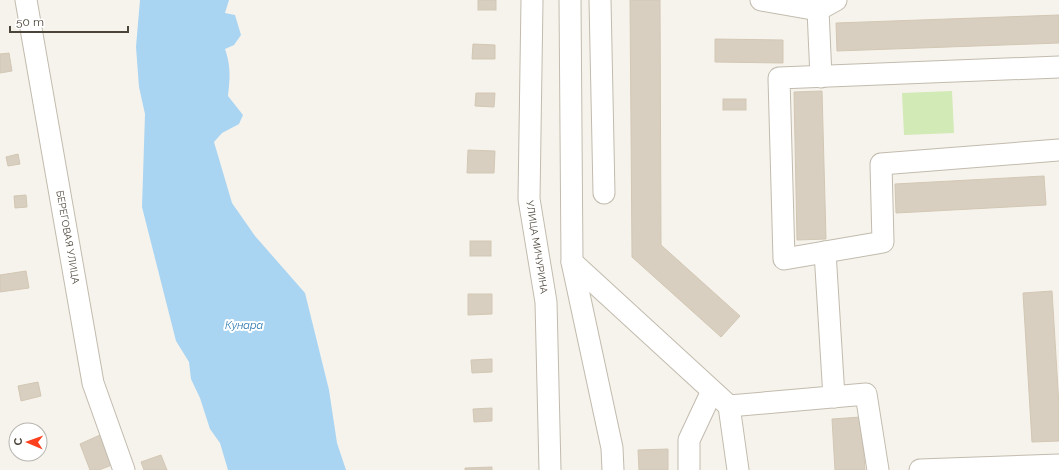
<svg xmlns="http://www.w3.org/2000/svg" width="1059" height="470" viewBox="0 0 1059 470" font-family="Raleway,sans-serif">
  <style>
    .green { fill: #d2eab5 }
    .water { fill: #a9d4f2 }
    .building { fill: #d8cfc1; stroke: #d3c7b4 }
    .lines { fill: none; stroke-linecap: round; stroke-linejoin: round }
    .minor-casing { stroke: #c2bbae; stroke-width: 23 }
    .minor { stroke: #fff; stroke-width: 21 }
    .labels { text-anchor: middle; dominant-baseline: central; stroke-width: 4; stroke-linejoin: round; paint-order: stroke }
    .street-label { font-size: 10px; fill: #4b4439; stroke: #fff }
    .water-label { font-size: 11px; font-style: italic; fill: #2e7ab2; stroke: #fff }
  </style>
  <rect width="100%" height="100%" fill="#f6f3ec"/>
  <polygon class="green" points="952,91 954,133 904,135 902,93"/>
  <path class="water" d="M140 0H229L225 13 235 15 241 35 234 45 225 49C231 66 230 78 228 96L243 115 239 124 222 133 214 142 232 203 255 236 305 293 329 390 337 443 346 470H228L220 443 210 429 200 398 191 379 189 362 176 341 142 207 145 114 139 87 136 47Z"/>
  <g class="building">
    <rect x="478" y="0" width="18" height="10"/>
    <polygon points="630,0 660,0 661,245 740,316 721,337 632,257"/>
    <polygon points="1059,15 1059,43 837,51 836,23"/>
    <polygon points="715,39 783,40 783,63 715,62"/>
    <polygon points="473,44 495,45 495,59 472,59"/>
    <polygon points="9,53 12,71 0,73 0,54"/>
    <polygon points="822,91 826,239 797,240 794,92"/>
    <polygon points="476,93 495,93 494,107 475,106"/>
    <rect x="723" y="99" width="23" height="11"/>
    <polygon points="468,150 495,151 494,173 467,173"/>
    <polygon points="18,154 20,164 8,166 6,157"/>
    <polygon points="1044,176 1046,205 896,213 895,184"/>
    <polygon points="26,195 27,207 15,208 14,196"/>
    <rect x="470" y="241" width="21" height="15"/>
    <polygon points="26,271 29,288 0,292 0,275"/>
    <polygon points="1052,291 1059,406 1059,441 1032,442 1023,293"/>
    <polygon points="468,294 492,294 492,314 468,315"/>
    <polygon points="492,359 492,372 472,373 471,360"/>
    <polygon points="38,382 41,396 21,401 18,386"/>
    <polygon points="492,408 492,421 474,422 473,409"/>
    <polygon points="861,417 865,470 835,470 832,419"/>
    <polygon points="100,435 112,465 99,470 90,470 80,444"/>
    <polygon points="668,449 668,470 639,470 638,450"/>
    <polygon points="161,455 167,470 144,470 141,462"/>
    <polygon points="492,467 492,470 465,470 465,468"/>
  </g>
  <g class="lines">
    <defs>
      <g id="minor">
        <polyline points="26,0 93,383 124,470"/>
        <polyline points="532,0 529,199 546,302 550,470"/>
        <polyline points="570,0 572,262 729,406 738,470"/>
        <polyline points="600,0 604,193"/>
        <polyline points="761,0 818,10"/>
        <polyline points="1059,67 779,78 784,259 883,242 881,164 1059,150"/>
        <polyline points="821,77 818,10 836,0"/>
        <polyline points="825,252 834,397"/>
        <polyline points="572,262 612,448 613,470"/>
        <polyline points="729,406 866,394 878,470"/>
        <polyline points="689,470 689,440 712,391"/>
        <polyline points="920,470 1059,465"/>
      </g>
    </defs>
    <use href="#minor" class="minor-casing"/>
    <use href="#minor" class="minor"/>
  </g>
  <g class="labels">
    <g class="street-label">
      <text transform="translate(68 237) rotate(80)">БЕРЕГОВАЯ УЛИЦА</text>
      <text transform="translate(537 247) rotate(81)">УЛИЦА МИЧУРИНА</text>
    </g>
    <g class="water-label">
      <text x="244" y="325">Кунара</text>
    </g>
  </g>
  <g transform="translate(28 442) rotate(272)"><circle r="19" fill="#ffffff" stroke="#b7b4b0"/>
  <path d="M0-3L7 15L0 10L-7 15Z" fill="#fc3f1d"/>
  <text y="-6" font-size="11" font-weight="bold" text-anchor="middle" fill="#4b4439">С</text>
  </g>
  <path d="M10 26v6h118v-6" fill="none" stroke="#4b4439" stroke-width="2"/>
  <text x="16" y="26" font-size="12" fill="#4b4439" stroke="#ffffff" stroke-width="3" paint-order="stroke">50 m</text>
</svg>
